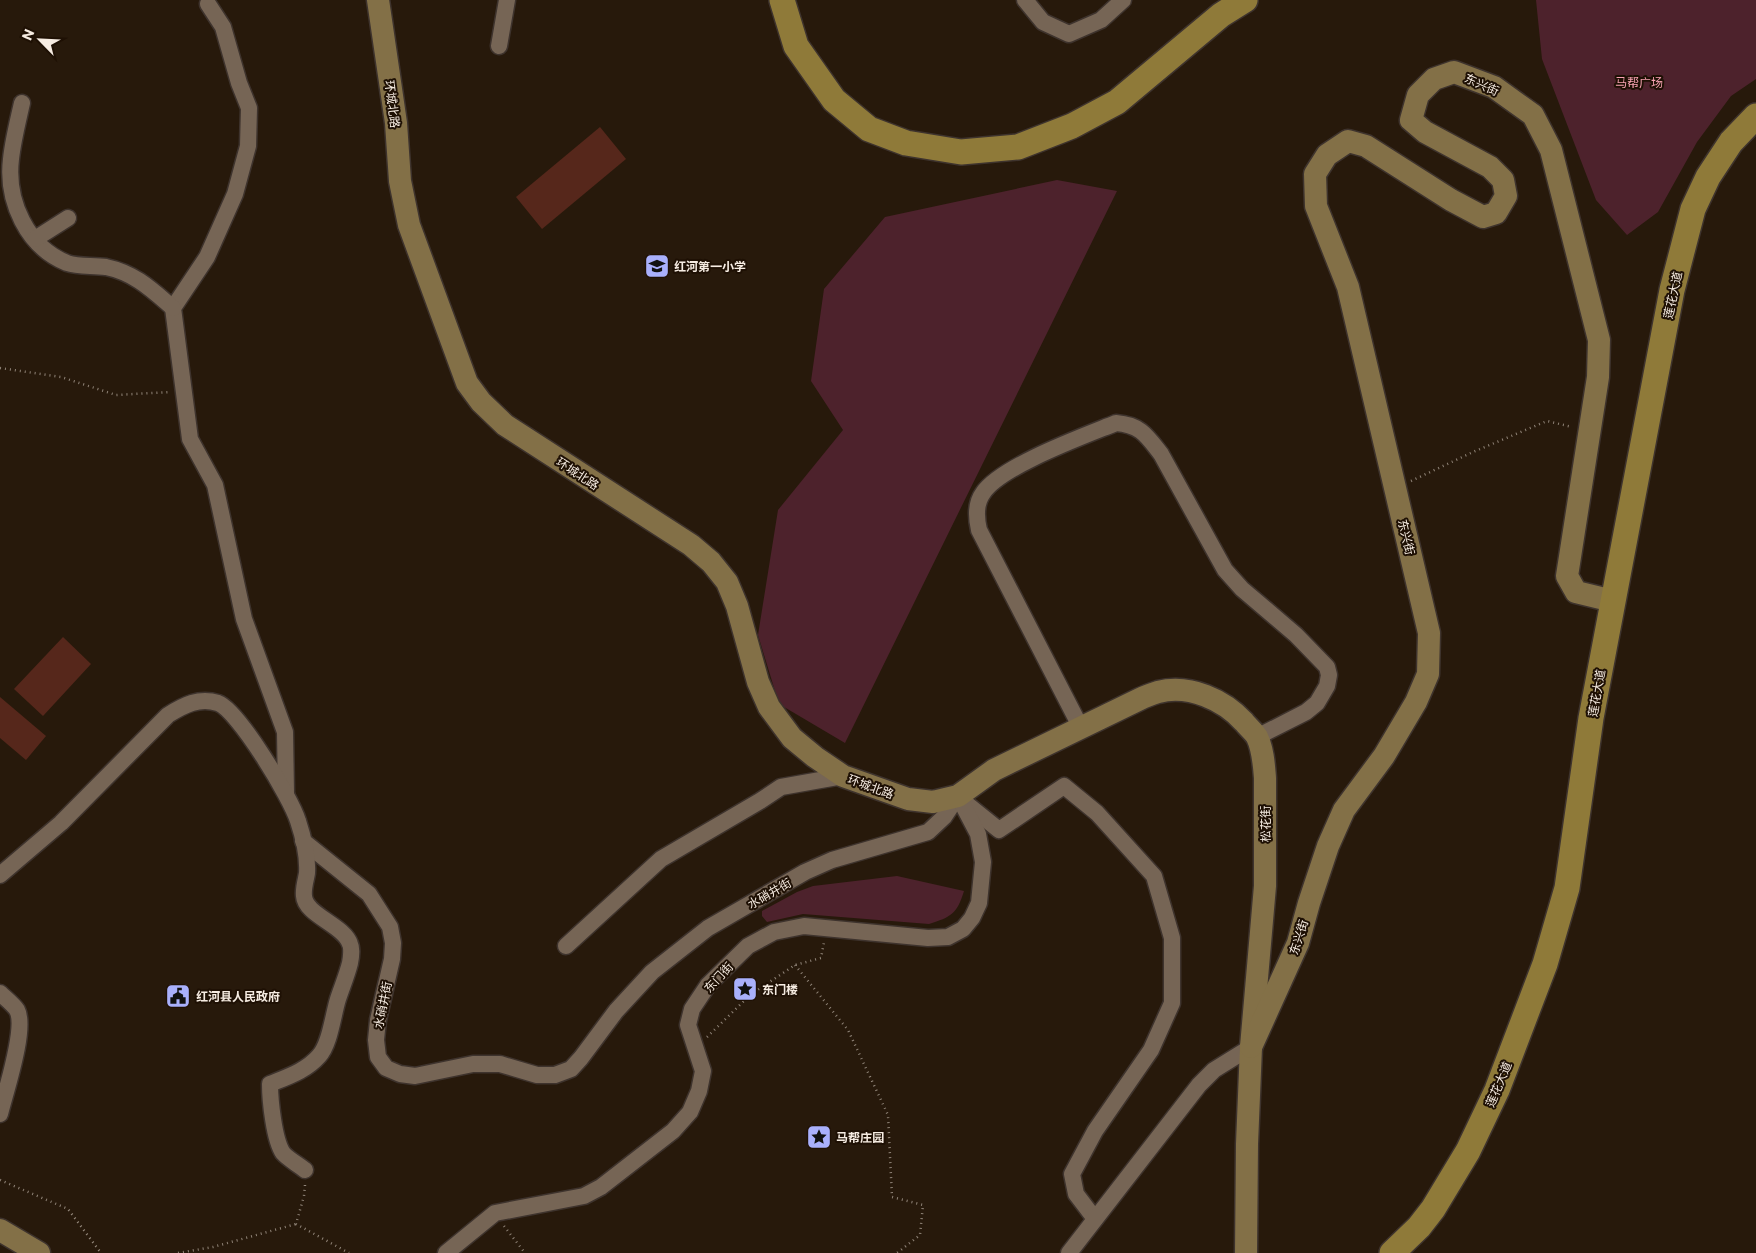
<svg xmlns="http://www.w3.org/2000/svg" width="1756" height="1253" viewBox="0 0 1756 1253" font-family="Commissioner,'Noto Sans SC',sans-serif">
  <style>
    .green { fill: #4d222c }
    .building { fill: #56271b }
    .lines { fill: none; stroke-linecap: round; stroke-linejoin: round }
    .street-casing { stroke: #3e332d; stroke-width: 19 }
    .secondary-casing { stroke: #3e332d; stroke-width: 25 }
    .primary-casing { stroke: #3e332d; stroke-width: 28 }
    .path { stroke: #908478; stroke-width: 2.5; stroke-dasharray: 1 4; stroke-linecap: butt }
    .street { stroke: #766555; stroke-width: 16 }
    .secondary { stroke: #837047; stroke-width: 22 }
    .primary { stroke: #8f7a39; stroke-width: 25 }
    .labels { text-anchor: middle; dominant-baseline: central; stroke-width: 4; stroke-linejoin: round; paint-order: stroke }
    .park-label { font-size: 12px; fill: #f8a3b3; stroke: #1e1004 }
    .street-label { font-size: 12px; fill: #f6ece2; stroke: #1e1004 }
    .poi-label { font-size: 12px; font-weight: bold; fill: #f6ece2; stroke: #1e1004; text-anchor: start }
  </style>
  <rect width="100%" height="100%" fill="#27190b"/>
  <g class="green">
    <polygon points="1536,0 1756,0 1756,79 1731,96 1697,142 1658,212 1627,235 1596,200 1542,59"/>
    <polygon points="1057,180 1117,191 845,743 779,704 758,635 778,510 843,430 811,381 824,289 885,217"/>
    <path d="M897 876 964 891C957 914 951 917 929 924L803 914 767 922 762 916V911L797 892 813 886Z"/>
  </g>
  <g class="building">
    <polygon points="600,127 626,159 542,229 516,197"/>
    <polygon points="63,637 91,664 43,716 14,689"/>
    <polygon points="0,697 46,736 26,760 0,738"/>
  </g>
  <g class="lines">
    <defs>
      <g id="street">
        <polyline points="1025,0 1043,22 1069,34 1101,20 1123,0"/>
        <polyline points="208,4 223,27 239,83 249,108 248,146 235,194 207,257 173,308 190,439 215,485 244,619 285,732 286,793"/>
        <polyline points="499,46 507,0"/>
        <path d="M22 103C18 121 13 140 11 159 6 201 27 247 67 263 79 267 93 265 106 267 135 273 152 290 173 308"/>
        <polyline points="35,239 68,218"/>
        <path d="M1081 728 979 530C976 517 975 504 983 493 1001 466 1084 436 1116 423 1141 425 1147 436 1161 454L1225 570 1242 589 1296 635 1327 667 1329 675 1327 686 1317 703 1306 712 1257 737"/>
        <polyline points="963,801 999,830 1064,786 1097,813 1154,876 1172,938 1172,1003 1151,1050 1095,1131 1072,1174 1076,1194 1095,1219"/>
        <polyline points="303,841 369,894 390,927 393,943 392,959 378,1020 376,1040 378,1057 386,1068 400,1074 415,1076 473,1064 500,1064 537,1075 555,1075 571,1069 581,1058 616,1011 652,972 708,928 805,872 832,860 928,832 944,817 958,796"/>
        <path d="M0 875 61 823 168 715C184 705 199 697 218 703 238 710 291 798 298 821 303 836 308 857 307 873 306 880 303 888 304 896 305 915 344 925 350 944 352 948 351 958 350 963 347 975 342 987 338 999 333 1015 330 1044 319 1056 306 1071 287 1077 270 1084 270 1100 274 1140 283 1153 288 1159 299 1165 305 1170"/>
        <polyline points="566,946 661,859 760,801 781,787 843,776"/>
        <path d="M0 993C5 998 13 1004 17 1010 27 1028 5 1093 0 1114"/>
        <polyline points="446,1253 495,1213 584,1196 601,1187 673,1131 690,1112 699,1091 703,1071 688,1025 692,1009 708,985 748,946 774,932 804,926 928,938 948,937 963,929 972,918 979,903 983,862 978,834 958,796"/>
        <polyline points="1069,1253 1199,1085 1214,1070 1251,1047"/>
      </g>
      <g id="secondary">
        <path d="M378 0 396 123 400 181 409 225 467 383 481 402 505 425 691 545 711 562 727 582 737 606 758 682 769 707 792 738 815 757 843 776 908 799 933 802 958 796 994 770 1140 699C1146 696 1152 694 1158 692 1190 684 1224 700 1244 722 1248 727 1254 732 1257 737 1263 749 1264 765 1265 778V886L1251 1047 1247 1144 1246 1253"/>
        <polyline points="1251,1047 1298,943 1309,903 1328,846 1344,810 1384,756 1416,702 1428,674 1429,633 1348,287 1316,206 1315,174 1327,155 1348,141 1366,146 1451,200 1483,217 1496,213 1506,196 1503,180 1490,167 1425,132 1411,120 1418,95 1434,79 1454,72 1494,87 1533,115 1551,150 1599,340 1598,377 1567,576 1576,592 1613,601"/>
        <polyline points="0,1230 39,1253"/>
      </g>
      <g id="primary">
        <polyline points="782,0 796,46 834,100 869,129 906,143 961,152 1018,147 1072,126 1117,102 1221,15 1245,0"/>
        <polyline points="1392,1253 1419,1227 1433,1209 1468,1151 1497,1090 1545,964 1567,888 1591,718 1672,290 1693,209 1708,177 1731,142 1756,116"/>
      </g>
    </defs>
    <use href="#street" class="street-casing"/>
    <use href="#secondary" class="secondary-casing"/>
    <use href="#primary" class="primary-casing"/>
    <g class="path">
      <polyline points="0,368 61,377 116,395 170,392"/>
      <polyline points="1411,481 1473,452 1547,421 1572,427"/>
      <polyline points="795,965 848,1030 888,1115 892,1197 923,1205 920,1235 897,1253"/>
      <polyline points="707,1037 750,995 795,965 821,958 824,942"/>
      <polyline points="0,1180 68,1209 101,1253"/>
      <polyline points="305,1185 304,1196 296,1224 349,1253"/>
      <polyline points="504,1226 525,1253"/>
      <polyline points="178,1253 213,1247 296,1224"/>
    </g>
    <use href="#street" class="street"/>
    <use href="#secondary" class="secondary"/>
    <use href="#primary" class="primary"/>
  </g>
  <defs>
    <symbol id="school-square" viewBox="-11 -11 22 22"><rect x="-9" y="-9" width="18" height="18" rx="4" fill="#a9b0fc" stroke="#1e1004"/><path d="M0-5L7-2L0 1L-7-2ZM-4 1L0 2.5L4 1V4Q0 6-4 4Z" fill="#111"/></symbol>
    <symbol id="sight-square" viewBox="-11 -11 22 22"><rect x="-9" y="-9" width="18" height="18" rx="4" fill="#a9b0fc" stroke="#1e1004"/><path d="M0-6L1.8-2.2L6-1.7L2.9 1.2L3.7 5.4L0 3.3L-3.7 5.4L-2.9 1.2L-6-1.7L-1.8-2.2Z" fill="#111"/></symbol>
    <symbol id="civic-square" viewBox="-11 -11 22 22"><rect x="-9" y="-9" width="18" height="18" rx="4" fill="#a9b0fc" stroke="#1e1004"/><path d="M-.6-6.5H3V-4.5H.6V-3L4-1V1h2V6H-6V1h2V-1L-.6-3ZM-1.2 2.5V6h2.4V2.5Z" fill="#111"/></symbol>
  </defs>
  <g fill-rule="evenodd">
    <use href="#school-square" x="643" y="252" width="28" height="28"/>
    <use href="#sight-square" x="731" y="975" width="28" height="28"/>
    <use href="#civic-square" x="164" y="982" width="28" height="28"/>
    <use href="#sight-square" x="805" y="1123" width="28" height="28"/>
  </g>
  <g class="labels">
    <g class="park-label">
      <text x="1639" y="82">马帮广场</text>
    </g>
    <g class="street-label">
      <text transform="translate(1482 84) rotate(24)">东兴街</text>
      <text transform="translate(393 104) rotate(83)">环城北路</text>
      <text transform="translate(1672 295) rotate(-78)">莲花大道</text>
      <text transform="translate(578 473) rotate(33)">环城北路</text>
      <text transform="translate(1407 537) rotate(77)">东兴街</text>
      <text transform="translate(1596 693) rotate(-80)">莲花大道</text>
      <text transform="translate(871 786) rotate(20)">环城北路</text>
      <text transform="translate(1265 824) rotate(-90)">松花街</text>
      <text transform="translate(769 893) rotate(-30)">水硝井街</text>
      <text transform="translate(1298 937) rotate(-72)">东兴街</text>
      <text transform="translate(718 977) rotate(-47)">东门街</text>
      <text transform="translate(382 1005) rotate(-79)">水硝井街</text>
      <text transform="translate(1498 1084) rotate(-67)">莲花大道</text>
    </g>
    <g class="poi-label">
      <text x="674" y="266">红河第一小学</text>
      <text x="762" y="989">东门楼</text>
      <text x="196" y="996">红河县人民政府</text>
      <text x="836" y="1137">马帮庄园</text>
    </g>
  </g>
  <g transform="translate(40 40) rotate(294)" stroke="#1e1004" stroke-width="4" paint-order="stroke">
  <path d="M0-4L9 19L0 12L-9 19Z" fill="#f6ece2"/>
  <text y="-8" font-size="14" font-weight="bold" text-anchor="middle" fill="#f6ece2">N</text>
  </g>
</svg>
